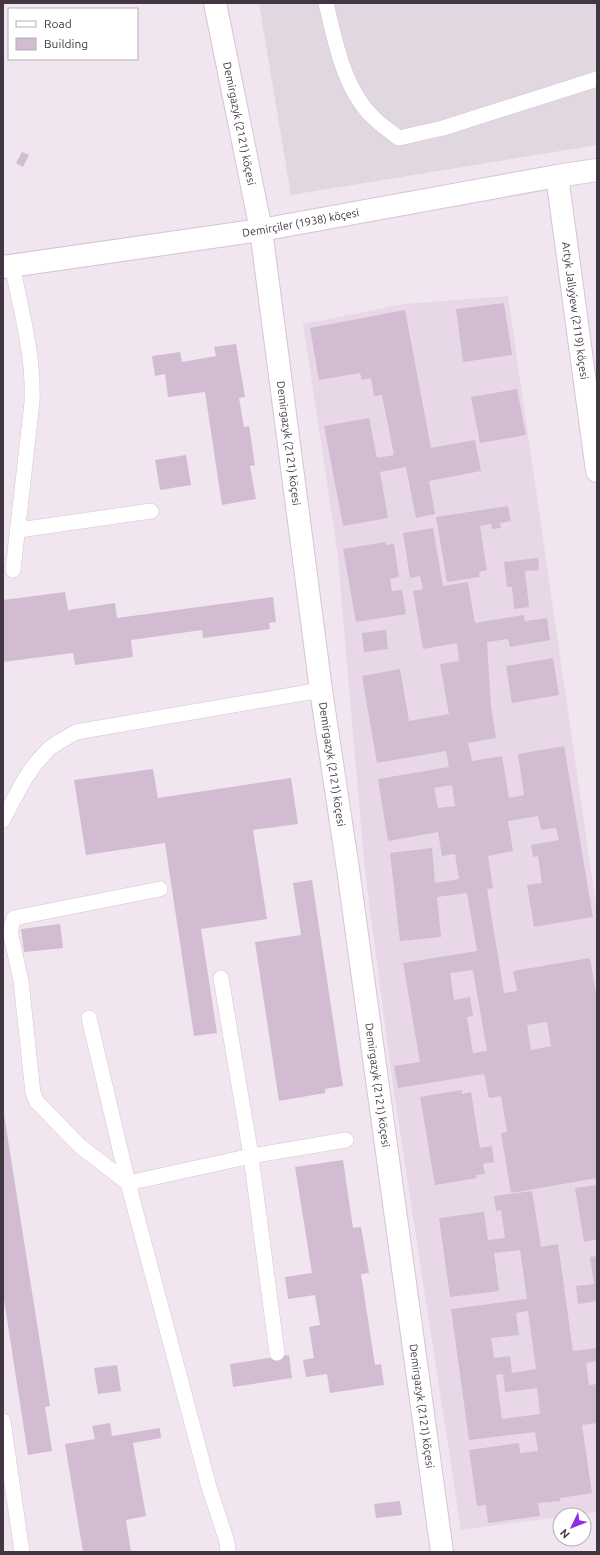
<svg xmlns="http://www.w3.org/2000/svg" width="600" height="1555" viewBox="0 0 600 1555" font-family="Ubuntu,sans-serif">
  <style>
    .residential { fill: #e8d8e7 }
    .industrial { fill: #e0d7e0 }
    .building { fill: #d1bcd1; fill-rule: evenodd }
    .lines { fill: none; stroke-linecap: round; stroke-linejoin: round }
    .service-casing { stroke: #d6c3d5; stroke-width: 16 }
    .minor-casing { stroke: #d6c3d5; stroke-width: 24 }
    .tertiary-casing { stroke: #d6c3d5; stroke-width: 24 }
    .service { stroke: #fff; stroke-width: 15 }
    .minor { stroke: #fff; stroke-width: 22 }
    .tertiary { stroke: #fff; stroke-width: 22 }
    .labels { text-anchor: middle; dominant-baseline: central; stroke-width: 3.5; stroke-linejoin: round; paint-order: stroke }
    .street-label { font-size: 11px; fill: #433643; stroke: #fff }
  </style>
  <rect width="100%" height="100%" fill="#f1e6f0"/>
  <polygon class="residential" points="508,296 597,912 597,1512 577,1515 560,1515 560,1517 461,1530 394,1093 365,872 337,549 303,324 404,304"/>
  <polygon class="industrial" points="259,3 597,3 597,145 291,195"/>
  <g class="building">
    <polygon points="22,152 29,155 23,167 16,163"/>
    <polygon points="504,303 512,355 463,362 456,309"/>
    <polygon points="405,310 431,448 475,440 481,471 429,481 435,514 416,518 406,467 380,472 388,518 343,526 324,426 369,418 377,458 394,455 382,395 374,396 371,378 362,380 360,373 319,380 310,328"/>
    <polygon points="236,344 245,397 239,398 244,427 249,426 255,465 250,466 256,499 222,505 205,392 168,397 165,374 155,376 152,356 180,352 182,362 216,356 214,347"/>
    <polygon points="517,389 526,435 480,443 471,397"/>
    <polygon points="186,455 191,485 160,490 155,460"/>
    <polygon points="508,506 511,521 500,523 501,528 492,529 491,524 480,526 487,570 479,572 480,577 447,582 436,517"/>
    <path d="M433 528 443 586 468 582 475 623 524 615 525 621 547 618 550 640 510 647 508 639 487 642 491 707 496 738 468 743 472 761 502 756 509 798 524 795 518 754 564 746 593 917 534 927 527 885 542 883 538 856 533 857 531 845 559 840 556 828 541 830 538 816 508 821 513 851 488 856 493 888 487 889 504 993 517 991 513 971 590 958 597 1000V1178L511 1193 501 1133 507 1132 501 1096 489 1098 484 1074 398 1088 394 1066 420 1062 403 963 477 951 467 893 437 897 441 937 400 941 390 853 432 848 435 883 459 879 455 854 442 856 438 832 388 841 378 779 449 767 446 751 377 763 362 676 400 669 409 721 449 714 440 664 459 661 457 643 423 649 413 591 423 589 420 576 410 578 403 533ZM452 785 455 806 438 808 434 788ZM473 970 487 1051 473 1053 467 1017 473 1016 470 997 454 1000 450 973ZM547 1022 551 1046 531 1050 527 1025Z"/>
    <polygon points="385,542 386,545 394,544 399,577 390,579 392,591 402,590 406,614 356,622 343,549"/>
    <polygon points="538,558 539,570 525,571 529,607 514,609 512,587 507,587 504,562"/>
    <polygon points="65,592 68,610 115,603 117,618 273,597 276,622 269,623 270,629 203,638 202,630 131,640 133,657 75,665 73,653 3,662 3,600"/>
    <polygon points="386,630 388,649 364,652 362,633"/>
    <polygon points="553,658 559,695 512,703 506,666"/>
    <polygon points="153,769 158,798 291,778 298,824 253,830 267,919 201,929 217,1033 194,1036 165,843 86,855 74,780"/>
    <polygon points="312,880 343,1086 325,1089 325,1093 279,1101 255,942 301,935 293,883"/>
    <polygon points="60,924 63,948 24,952 21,929"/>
    <polygon points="462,1090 462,1094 471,1092 480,1148 492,1146 494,1162 483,1164 485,1174 476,1175 477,1178 435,1185 420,1097"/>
    <polygon points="3,1108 50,1406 45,1407 52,1451 28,1455 3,1293"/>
    <polygon points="343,1160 353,1228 361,1227 369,1273 361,1274 375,1365 381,1364 384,1385 330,1393 327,1374 306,1377 303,1360 314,1358 309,1327 320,1325 315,1295 288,1299 285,1277 312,1273 295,1167"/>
    <polygon points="597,1185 597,1239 584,1242 575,1188"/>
    <path d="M532 1191 541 1247 558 1244 573 1351 597 1348V1361L586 1363 589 1385 597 1384V1423L582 1425 592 1493 560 1498V1501L538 1503 540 1516 488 1523 486 1505 477 1506 469 1450 519 1443 520 1453 538 1451 535 1432 469 1440 451 1309 527 1299 520 1250 494 1253 499 1291 450 1297 439 1218 484 1212 488 1240 505 1238 501 1210 496 1211 494 1196ZM528 1311 536 1369 512 1373 510 1356 494 1358 491 1338 519 1335 516 1313ZM503 1374 505 1392 537 1388 540 1414 502 1419 496 1375Z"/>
    <polygon points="597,1256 597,1301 578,1304 576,1286 594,1284 590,1257"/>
    <polygon points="289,1355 292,1378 233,1387 230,1364"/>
    <polygon points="117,1365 121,1391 98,1394 94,1368"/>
    <polygon points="110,1423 112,1436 160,1428 161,1438 133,1443 146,1516 126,1520 131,1552 83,1552 65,1444 95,1439 92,1426"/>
    <polygon points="400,1501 402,1515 376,1518 374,1504"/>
  </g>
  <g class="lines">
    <defs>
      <g id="service">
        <path d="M326 3C335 41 344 91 375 119 382 126 391 132 399 138L443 128 597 79"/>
        <path d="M12 265C21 310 34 355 32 402L13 570"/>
        <polyline points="19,530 151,511"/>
        <path d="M3 820C16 795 28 768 50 748 58 742 68 737 76 732L321 690"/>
        <polyline points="160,889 14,918 10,931 21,981 33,1093 37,1102 81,1147 128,1183 209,1487 227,1542 228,1552"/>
        <polyline points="221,978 251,1156 277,1353"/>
        <polyline points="89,1018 128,1183 251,1156 346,1140"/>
        <polyline points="3,1421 22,1552"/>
      </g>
      <g id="minor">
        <path id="s1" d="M261 230 321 690 348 869 442 1552"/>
        <path id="s2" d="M3 267 261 230 557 176 597 170"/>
      </g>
      <g id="tertiary">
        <path id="s3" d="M215 3 261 230"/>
        <path id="s4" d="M557 176 597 471"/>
      </g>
    </defs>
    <use href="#service" class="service-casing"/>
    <use href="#minor" class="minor-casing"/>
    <use href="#tertiary" class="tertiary-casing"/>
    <use href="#service" class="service"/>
    <use href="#minor" class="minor"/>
    <use href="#tertiary" class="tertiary"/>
  </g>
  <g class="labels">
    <g class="street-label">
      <text stroke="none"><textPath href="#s3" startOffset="123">Demirgazyk (2121) köçesi</textPath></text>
      <text stroke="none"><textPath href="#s2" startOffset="301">Demirçiler (1938) köçesi</textPath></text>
      <text stroke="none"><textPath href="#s4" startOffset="136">Artyk Jallyýew (2119) köçesi</textPath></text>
      <text stroke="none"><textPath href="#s1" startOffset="215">Demirgazyk (2121) köçesi</textPath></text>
      <text stroke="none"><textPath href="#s1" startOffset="539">Demirgazyk (2121) köçesi</textPath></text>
      <text stroke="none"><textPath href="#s1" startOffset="863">Demirgazyk (2121) köçesi</textPath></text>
      <text stroke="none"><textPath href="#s1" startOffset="1187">Demirgazyk (2121) köçesi</textPath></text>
    </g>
  </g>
  <rect width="600" height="1555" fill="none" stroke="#433643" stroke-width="8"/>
  <rect x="8" y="8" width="130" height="52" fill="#ffffff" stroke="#b4afb4"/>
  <rect x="16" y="21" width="20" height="6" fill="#ffffff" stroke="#b4afb4"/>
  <text x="44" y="28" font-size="12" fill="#433643">Road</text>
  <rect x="16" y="38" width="20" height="12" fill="#d1bcd1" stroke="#b4afb4"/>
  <text x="44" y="48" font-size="12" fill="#433643">Building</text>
  <g transform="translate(572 1527) rotate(227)"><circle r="19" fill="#ffffff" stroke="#b4afb4"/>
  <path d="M0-3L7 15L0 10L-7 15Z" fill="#9229e5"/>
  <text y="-6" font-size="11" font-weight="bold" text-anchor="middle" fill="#433643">N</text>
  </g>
</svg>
